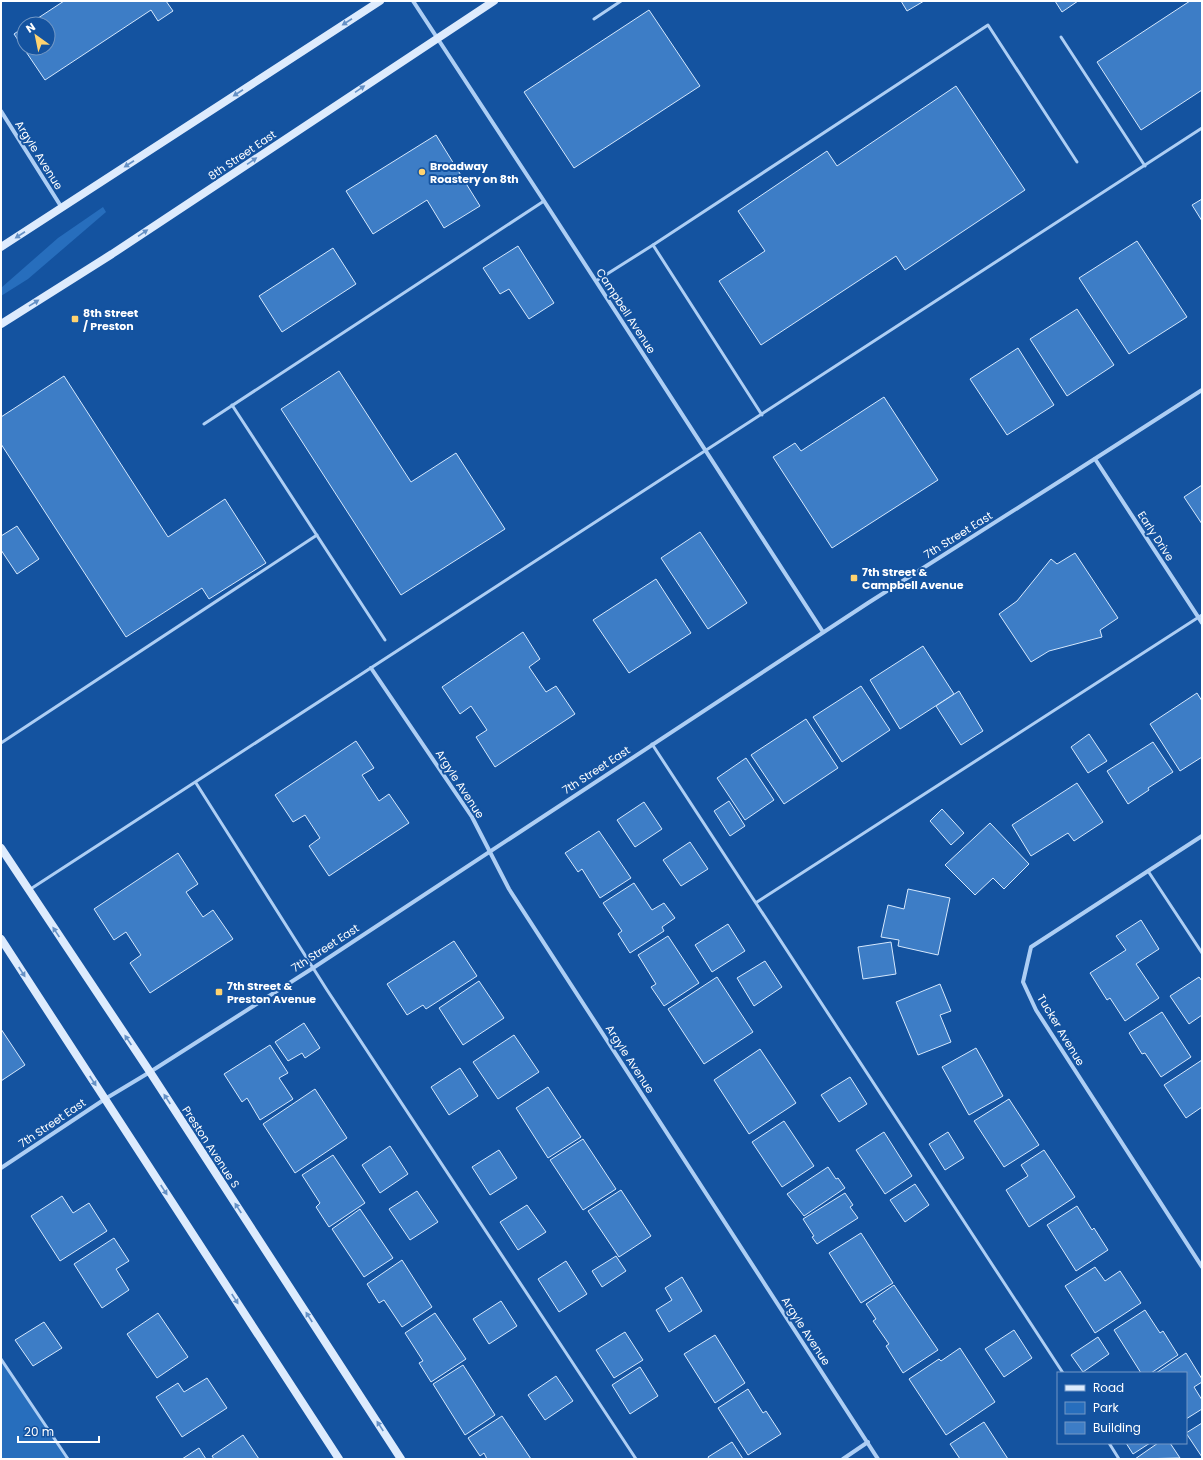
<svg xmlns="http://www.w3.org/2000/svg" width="1203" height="1460" viewBox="0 0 1203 1460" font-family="Poppins,sans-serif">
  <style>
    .green { fill: #276ebd }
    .building { fill: #3d7dc6; stroke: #d5e8fd }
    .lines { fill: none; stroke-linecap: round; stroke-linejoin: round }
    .service { stroke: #adcef4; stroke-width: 3 }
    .minor { stroke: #adcef4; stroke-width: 4 }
    .secondary { stroke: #ddebfd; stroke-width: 8 }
    .oneway { fill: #6490c5 }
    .poi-dot { fill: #ffd370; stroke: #1453a0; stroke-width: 1.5 }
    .labels { text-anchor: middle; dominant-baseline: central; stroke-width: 4; stroke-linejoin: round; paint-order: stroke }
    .street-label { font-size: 11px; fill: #fff; stroke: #1453a0 }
    .poi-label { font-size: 11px; font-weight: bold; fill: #fff; stroke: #1453a0; text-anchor: start }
  </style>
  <rect width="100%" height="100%" fill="#1453a0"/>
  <g class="green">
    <polygon points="103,207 106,212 28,279 1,296 1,288 58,238"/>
    <polygon points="1,1359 68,1459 1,1459"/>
  </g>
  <g class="building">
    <polygon points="64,1 166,1 173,11 158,21 151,10 45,80 14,34 24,27 24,48 48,48 48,24 29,24"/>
    <polygon points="901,1 924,1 907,11"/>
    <polygon points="1055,1 1078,1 1062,12"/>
    <polygon points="1190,1 1202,1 1202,90 1141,130 1097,62"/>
    <polygon points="649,10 700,86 574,168 524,92"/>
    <polygon points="956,86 1025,190 905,270 896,256 761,345 719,281 765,251 738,211 827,151 837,166"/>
    <polygon points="436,135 480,206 444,228 427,200 373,234 346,191"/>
    <polygon points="1202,199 1202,221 1192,205"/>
    <polygon points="1137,241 1187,317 1129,354 1079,278"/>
    <polygon points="518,246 554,303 529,319 509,289 500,294 483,268"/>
    <polygon points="333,248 356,284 282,332 259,296"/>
    <polygon points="1077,309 1114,365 1067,396 1030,339"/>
    <polygon points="1018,348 1054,405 1007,435 970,379"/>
    <polygon points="339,371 411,482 456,453 505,529 401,595 281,409"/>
    <polygon points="64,376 168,537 225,499 266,563 209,599 202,588 126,637 1,444 1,417"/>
    <polygon points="884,397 938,480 832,548 773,457 795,443 801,451"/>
    <polygon points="1202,485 1202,524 1184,497"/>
    <polygon points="17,526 39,559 17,574 1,550 1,536"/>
    <polygon points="700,532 747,603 708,629 661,558"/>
    <polygon points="1075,553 1118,618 1100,630 1102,637 1049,651 1031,662 999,614 1017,601 1051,559 1057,564"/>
    <polygon points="656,579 691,633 629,673 593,620"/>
    <polygon points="523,632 540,659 529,667 546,692 556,686 575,714 495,767 476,737 487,730 471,706 460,714 442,687"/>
    <polygon points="923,646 954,694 900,729 870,680"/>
    <polygon points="861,686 890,730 842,762 813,717"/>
    <polygon points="959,691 983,731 961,745 936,706"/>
    <polygon points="1197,693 1202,701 1202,757 1180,771 1150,724"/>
    <polygon points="806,719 838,768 784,804 751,755"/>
    <polygon points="1089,734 1107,761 1088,773 1071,747"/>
    <polygon points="356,741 374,768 362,775 379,801 389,794 409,823 329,876 309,846 320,838 305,815 293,822 275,795"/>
    <polygon points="1153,742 1173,772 1148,788 1149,790 1128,804 1107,771"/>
    <polygon points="746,758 774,800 745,820 717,778"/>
    <polygon points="1077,783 1103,822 1074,841 1068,833 1031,856 1012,825"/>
    <polygon points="729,801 745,826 730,836 714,811"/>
    <polygon points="644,802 662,829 635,847 617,820"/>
    <polygon points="942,809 964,833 951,845 930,821"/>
    <polygon points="990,823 1029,864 1004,889 993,878 975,895 945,865"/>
    <polygon points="599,831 631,878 600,898 582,869 578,872 565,853"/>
    <polygon points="690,842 708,869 681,886 663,860"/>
    <polygon points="178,853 198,884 186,892 203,917 213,910 233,939 150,993 130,963 141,955 126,932 114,940 94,909"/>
    <polygon points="634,883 652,910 664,903 675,918 662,927 664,931 630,953 618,934 622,931 603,903"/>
    <polygon points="908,889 950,898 938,955 898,946 899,940 881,937 888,905 904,909"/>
    <polygon points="1141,920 1159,949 1136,964 1159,998 1125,1021 1110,998 1107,1000 1090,973 1126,950 1116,936"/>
    <polygon points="728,924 745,951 712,972 695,945"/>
    <polygon points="668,936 699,983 664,1006 651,987 656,984 638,955"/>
    <polygon points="454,941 477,976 426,1009 423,1005 407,1015 387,984"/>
    <polygon points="891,942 896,974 863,979 858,947"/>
    <polygon points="765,961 782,987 754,1006 737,978"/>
    <polygon points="717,977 753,1032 704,1064 668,1009"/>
    <polygon points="1199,977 1202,981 1202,1015 1189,1024 1170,996"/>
    <polygon points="479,981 504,1018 463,1045 439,1008"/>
    <polygon points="940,984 951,1011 940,1015 951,1042 918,1055 896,1002"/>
    <polygon points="1162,1012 1191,1057 1161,1077 1145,1053 1142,1054 1129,1033"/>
    <polygon points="304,1023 320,1048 305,1058 302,1053 288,1061 275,1042"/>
    <polygon points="1,1029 25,1065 1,1081"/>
    <polygon points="514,1035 539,1072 498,1099 473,1062"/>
    <polygon points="270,1045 288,1073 279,1078 293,1099 260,1120 247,1098 242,1102 224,1074"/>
    <polygon points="976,1048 1003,1096 969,1115 942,1067"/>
    <polygon points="760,1049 796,1103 749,1134 714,1080"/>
    <polygon points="1202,1060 1202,1107 1186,1118 1164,1085"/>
    <polygon points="460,1068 478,1096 449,1115 431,1087"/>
    <polygon points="850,1077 867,1104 839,1122 821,1095"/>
    <polygon points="548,1087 581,1137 548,1158 516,1108"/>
    <polygon points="315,1089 347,1138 295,1173 263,1124"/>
    <polygon points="1009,1099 1039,1145 1004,1167 974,1121"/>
    <polygon points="784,1121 814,1166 782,1187 752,1142"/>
    <polygon points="884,1132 912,1176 885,1194 856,1150"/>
    <polygon points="948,1132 964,1158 945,1170 929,1144"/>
    <polygon points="583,1139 616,1189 583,1210 550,1160"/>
    <polygon points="390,1146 408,1174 380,1193 362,1165"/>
    <polygon points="499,1150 517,1178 490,1195 472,1167"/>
    <polygon points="1044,1150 1075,1197 1029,1227 1006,1190 1028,1176 1021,1165"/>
    <polygon points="333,1155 365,1203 329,1227 316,1207 320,1203 302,1175"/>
    <polygon points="828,1167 836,1179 838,1178 845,1188 804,1216 787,1194"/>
    <polygon points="915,1184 929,1205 905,1222 890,1200"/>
    <polygon points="621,1190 651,1236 619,1257 588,1211"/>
    <polygon points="417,1191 438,1222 410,1240 389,1209"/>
    <polygon points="845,1193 853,1205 850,1207 858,1218 817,1244 812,1237 814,1236 803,1219"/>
    <polygon points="62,1196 73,1213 89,1203 107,1231 60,1261 31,1216"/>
    <polygon points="527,1205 546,1232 518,1250 500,1222"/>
    <polygon points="1077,1206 1092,1230 1094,1228 1108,1250 1076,1271 1047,1225"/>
    <polygon points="360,1209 393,1258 364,1277 332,1229"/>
    <polygon points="861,1233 893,1283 861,1303 829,1253"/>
    <polygon points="114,1238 129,1261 116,1269 129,1290 102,1308 74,1264"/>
    <polygon points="616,1256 626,1271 602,1287 592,1271"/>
    <polygon points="402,1260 432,1307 402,1327 384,1300 379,1303 367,1284"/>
    <polygon points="566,1261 587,1294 559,1312 538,1279"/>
    <polygon points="1095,1267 1105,1281 1120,1271 1141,1303 1095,1333 1065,1286"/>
    <polygon points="682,1277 702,1311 669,1332 656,1310 672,1300 665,1288"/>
    <polygon points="894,1285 938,1350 903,1373 886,1346 889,1344 873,1321 876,1319 866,1304"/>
    <polygon points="501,1301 517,1326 489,1344 473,1319"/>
    <polygon points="1145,1310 1160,1333 1163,1331 1178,1355 1151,1373 1141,1373 1114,1330"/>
    <polygon points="158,1313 188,1357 157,1378 127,1334"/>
    <polygon points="435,1313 466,1359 431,1382 419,1363 423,1361 405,1333"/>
    <polygon points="44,1322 62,1348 33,1366 15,1340"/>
    <polygon points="1014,1330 1032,1358 1004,1377 985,1349"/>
    <polygon points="625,1332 643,1360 614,1378 596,1350"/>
    <polygon points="715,1335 745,1383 715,1403 684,1354"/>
    <polygon points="1098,1337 1109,1354 1083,1372 1071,1355"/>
    <polygon points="960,1348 995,1402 946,1435 909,1379 939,1359 941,1361"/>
    <polygon points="1186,1353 1202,1379 1202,1382 1194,1387 1202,1400 1202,1409 1186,1419 1186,1373 1156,1373"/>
    <polygon points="463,1365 495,1415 465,1435 433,1384"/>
    <polygon points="640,1367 658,1396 630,1414 612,1385"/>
    <polygon points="556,1376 573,1401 545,1420 528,1395"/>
    <polygon points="207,1378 227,1408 182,1437 156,1397 178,1383 184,1392"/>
    <polygon points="748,1389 763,1413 766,1411 781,1434 748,1455 718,1408"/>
    <polygon points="502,1416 531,1459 487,1459 484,1453 480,1456 468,1438"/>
    <polygon points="984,1422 1008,1459 960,1459 950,1444"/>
    <polygon points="1202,1423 1202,1457 1186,1433"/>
    <polygon points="243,1435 259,1459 214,1459 212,1456"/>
    <polygon points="732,1442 743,1459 709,1459 708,1457"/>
    <polygon points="1126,1443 1150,1443 1133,1454"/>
    <polygon points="1158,1443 1170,1443 1180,1458 1135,1459"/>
    <polygon points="199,1448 206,1459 182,1459"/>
  </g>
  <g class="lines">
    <g class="service">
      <polyline points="594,19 621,1"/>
      <polyline points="1061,37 1145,166"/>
      <polyline points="653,245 988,25 1077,162"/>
      <polyline points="596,281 653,245 762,415"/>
      <polyline points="232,405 385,640"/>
      <polyline points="204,424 544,201"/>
      <polyline points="1,743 317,535"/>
      <polyline points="652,744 1063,1373"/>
      <polyline points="196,783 327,990 636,1459"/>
      <polyline points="1148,871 1202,953"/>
      <polyline points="29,890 1202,128"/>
      <polyline points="757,902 1202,615"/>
      <polyline points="1,1359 68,1459"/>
      <polyline points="1109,1443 1119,1459"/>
    </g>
    <g class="minor">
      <polyline points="413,1 544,201 823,632"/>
      <polyline points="1,111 62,208"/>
      <polyline points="1095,459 1202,623"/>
      <polyline points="371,668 472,817 509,889 878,1459"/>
      <polyline points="1202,836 1031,947 1023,982 1036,1010 1202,1267"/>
      <polyline points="1,1168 105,1099 150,1072 313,968 868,603 1068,476 1202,390"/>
      <polyline points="843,1459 868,1442"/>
    </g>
    <g class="secondary">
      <polyline points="1,247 380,1"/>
      <polyline points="1,324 112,254 494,1"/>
      <polyline points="1,848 150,1072 401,1459"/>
      <polyline points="1,939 339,1459"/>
    </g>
  </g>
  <defs><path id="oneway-solid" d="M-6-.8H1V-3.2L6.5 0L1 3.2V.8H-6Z"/></defs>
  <g class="oneway">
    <use href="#oneway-solid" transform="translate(347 22) rotate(147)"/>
    <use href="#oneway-solid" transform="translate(360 89) rotate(-34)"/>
    <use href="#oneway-solid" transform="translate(238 93) rotate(147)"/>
    <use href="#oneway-solid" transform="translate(252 161) rotate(-34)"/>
    <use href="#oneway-solid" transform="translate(129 164) rotate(147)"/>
    <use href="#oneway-solid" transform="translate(143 233) rotate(-34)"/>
    <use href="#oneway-solid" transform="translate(20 235) rotate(147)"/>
    <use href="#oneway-solid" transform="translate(34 303) rotate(-32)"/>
    <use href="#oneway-solid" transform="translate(56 932) rotate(-124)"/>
    <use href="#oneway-solid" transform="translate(22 972) rotate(57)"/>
    <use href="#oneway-solid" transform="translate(128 1040) rotate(-124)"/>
    <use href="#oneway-solid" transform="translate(93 1081) rotate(57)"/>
    <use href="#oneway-solid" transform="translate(167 1099) rotate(-123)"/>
    <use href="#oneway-solid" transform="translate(164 1190) rotate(57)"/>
    <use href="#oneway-solid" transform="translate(238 1208) rotate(-123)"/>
    <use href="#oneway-solid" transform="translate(235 1299) rotate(57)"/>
    <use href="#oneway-solid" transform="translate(309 1317) rotate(-123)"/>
    <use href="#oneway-solid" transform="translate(380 1426) rotate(-123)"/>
  </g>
  <g class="poi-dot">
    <circle cx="422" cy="172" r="4"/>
    <rect x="71" y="315" width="8" height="8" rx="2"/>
    <rect x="850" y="574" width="8" height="8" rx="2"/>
    <rect x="215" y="988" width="8" height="8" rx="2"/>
  </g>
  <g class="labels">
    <g class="street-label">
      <text transform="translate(39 155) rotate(58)">Argyle Avenue</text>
      <text transform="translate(242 155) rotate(-34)">8th Street East</text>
      <text transform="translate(626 311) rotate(57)">Campbell Avenue</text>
      <text transform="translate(958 535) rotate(-32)">7th Street East</text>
      <text transform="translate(1156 536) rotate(57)">Early Drive</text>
      <text transform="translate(596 770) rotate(-33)">7th Street East</text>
      <text transform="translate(460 784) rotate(57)">Argyle Avenue</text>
      <text transform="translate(325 948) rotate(-33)">7th Street East</text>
      <text transform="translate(1061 1030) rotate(59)">Tucker Avenue</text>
      <text transform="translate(630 1059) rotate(57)">Argyle Avenue</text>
      <text transform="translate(52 1123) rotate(-34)">7th Street East</text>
      <text transform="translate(211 1147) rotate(57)">Preston Avenue S</text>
      <text transform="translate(806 1331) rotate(57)">Argyle Avenue</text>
    </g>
    <g class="poi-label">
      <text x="430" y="166">Broadway<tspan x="430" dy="13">Roastery on 8th</tspan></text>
      <text x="83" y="313">8th Street<tspan x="83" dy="13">/ Preston</tspan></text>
      <text x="862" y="572">7th Street &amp;<tspan x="862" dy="13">Campbell Avenue</tspan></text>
      <text x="227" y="986">7th Street &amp;<tspan x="227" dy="13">Preston Avenue</tspan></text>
    </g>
  </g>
  <rect width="1203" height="1460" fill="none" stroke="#ffffff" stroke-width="4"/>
  <rect x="1057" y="1372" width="130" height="72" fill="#1453a0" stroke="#7298c6"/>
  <rect x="1065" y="1385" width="20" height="6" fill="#ddebfd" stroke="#7298c6"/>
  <text x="1093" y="1392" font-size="12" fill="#ffffff">Road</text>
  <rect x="1065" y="1402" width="20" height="12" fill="#276ebd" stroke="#7298c6"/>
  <text x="1093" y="1412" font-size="12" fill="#ffffff">Park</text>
  <rect x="1065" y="1422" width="20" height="12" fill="#3d7dc6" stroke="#7298c6"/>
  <text x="1093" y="1432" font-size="12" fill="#ffffff">Building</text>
  <g transform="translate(36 36) rotate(327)"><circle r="19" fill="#1453a0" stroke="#7298c6"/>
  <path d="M0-3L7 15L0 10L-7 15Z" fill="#ffd370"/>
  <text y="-6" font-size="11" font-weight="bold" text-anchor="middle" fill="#ffffff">N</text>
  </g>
  <path d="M18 1436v6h81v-6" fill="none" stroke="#ffffff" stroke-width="2"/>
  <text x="24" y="1436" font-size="12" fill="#ffffff" stroke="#1453a0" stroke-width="3" paint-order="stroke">20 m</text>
</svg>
